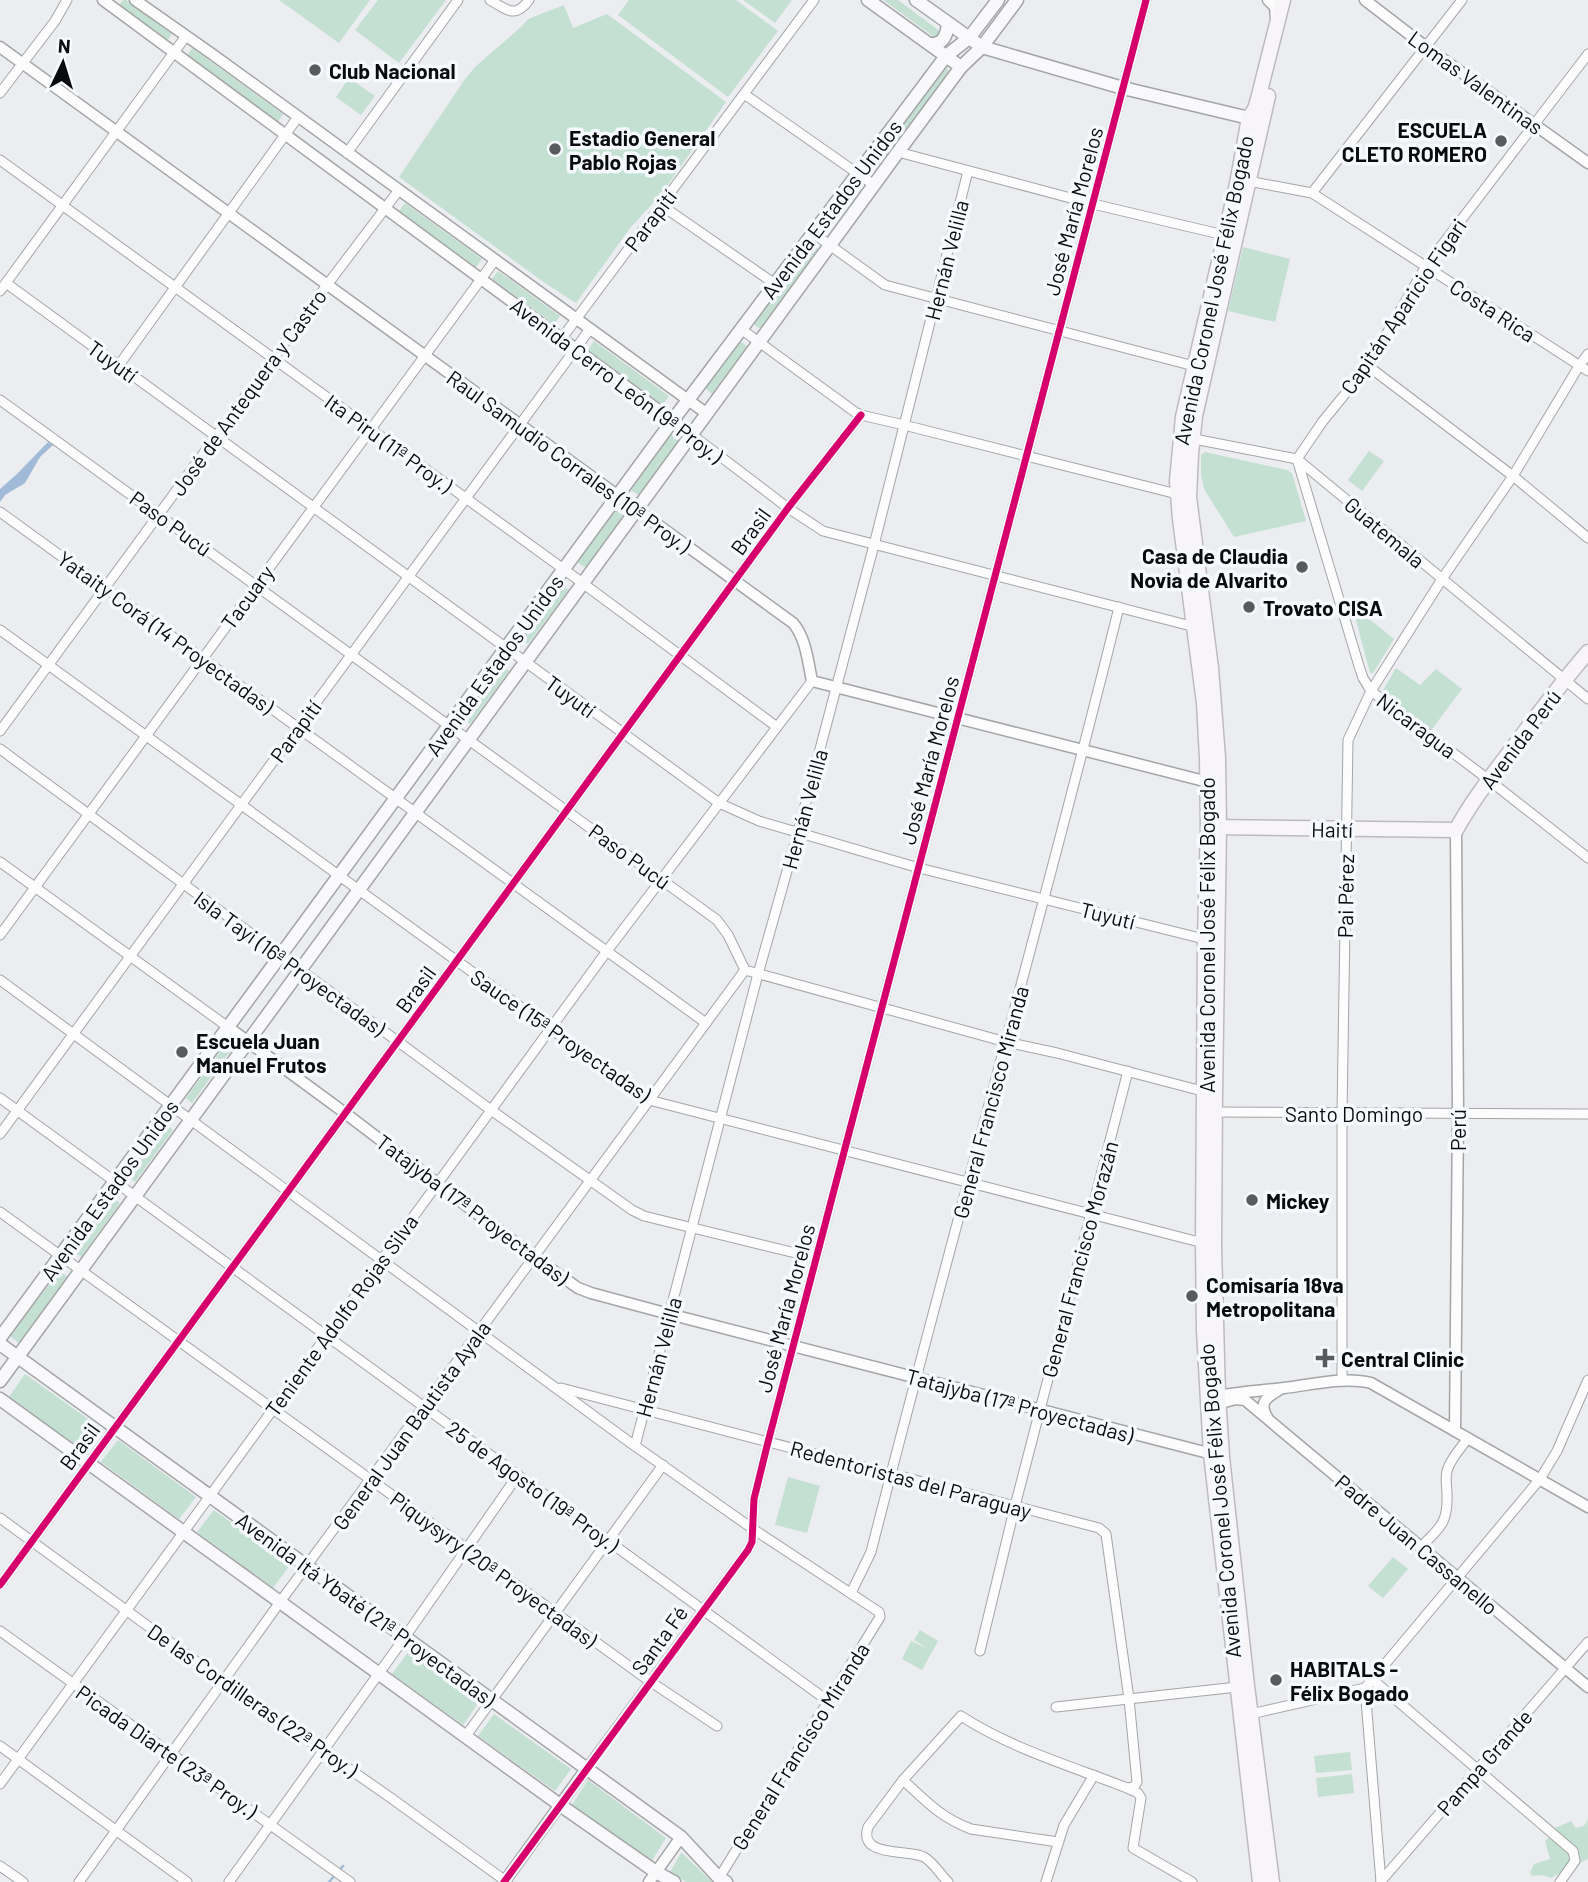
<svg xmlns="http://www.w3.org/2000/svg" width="1588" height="1882" viewBox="0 0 1588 1882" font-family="Barlow,sans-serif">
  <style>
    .green { fill: #c4e0d3 }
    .water { fill: #a1bad7 }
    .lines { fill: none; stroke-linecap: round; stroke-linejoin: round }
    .stream { stroke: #a1bad7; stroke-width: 2.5 }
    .minor-casing { stroke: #a4a5a7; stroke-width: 11 }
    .tertiary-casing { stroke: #a4a5a7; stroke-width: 13 }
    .secondary-casing { stroke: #a4a5a7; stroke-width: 15 }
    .primary-casing { stroke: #bebac2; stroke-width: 17 }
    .minor { stroke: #fcfcfd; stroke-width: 9 }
    .tertiary { stroke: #fcfcfd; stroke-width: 10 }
    .secondary { stroke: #f9f8fb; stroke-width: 12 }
    .primary { stroke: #f7f5f8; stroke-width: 14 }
    .cycleway-casing { stroke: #f6faff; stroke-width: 11 }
    .cycleway { stroke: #d6006c; stroke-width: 7 }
    .poi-dot { fill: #595a5c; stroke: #f6faff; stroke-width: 2.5 }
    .labels { text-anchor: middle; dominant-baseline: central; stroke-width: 7; stroke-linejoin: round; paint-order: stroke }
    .poi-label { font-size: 21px; font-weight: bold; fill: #0a0b0d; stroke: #f6faff; text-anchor: start }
    .street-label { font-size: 21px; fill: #0a0b0d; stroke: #f6faff }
  </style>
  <rect width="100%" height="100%" fill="#ebedf0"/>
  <g class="green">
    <polygon points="123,0 126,0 172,34 167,41 119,5"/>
    <polygon points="279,0 370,0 339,43"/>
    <polygon points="378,0 446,0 399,63 355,30"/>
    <polygon points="629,0 736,0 778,31 728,97 618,15"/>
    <polygon points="743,0 792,0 775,23"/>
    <polygon points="883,0 898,0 949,38 940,41"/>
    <polygon points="564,5 573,28 607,14 726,102 662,193 631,227 576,303 545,283 399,177 465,79 475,67 522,26 528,19"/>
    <polygon points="192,48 283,114 278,122 187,56"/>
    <polygon points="946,68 949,71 877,169 872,165"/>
    <polygon points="349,78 375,96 361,115 336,97"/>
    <polygon points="405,203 482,259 476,267 399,211"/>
    <polygon points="813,245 818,249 761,329 753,324"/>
    <polygon points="1243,247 1290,259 1275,322 1228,311"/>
    <polygon points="498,271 560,316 554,324 492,279"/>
    <polygon points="594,341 669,396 663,405 588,350"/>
    <polygon points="740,341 748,347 713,395 704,387"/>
    <polygon points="670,433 679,441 639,495 629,489"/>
    <polygon points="1369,451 1384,461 1362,491 1348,480"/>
    <polygon points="1205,452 1287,470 1292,473 1306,521 1234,537 1204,489 1201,474 1201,455"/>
    <polygon points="615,509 624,516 586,568 577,562"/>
    <polygon points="561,584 569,590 528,644 521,639"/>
    <polygon points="1352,605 1394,639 1373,673 1370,673"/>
    <polygon points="501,665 509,671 470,724 463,719"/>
    <polygon points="1396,668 1420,685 1436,669 1462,689 1432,729 1382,692"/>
    <polygon points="228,1041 234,1046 192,1103 186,1098"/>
    <polygon points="167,1125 173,1130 135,1182 129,1177"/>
    <polygon points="113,1198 120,1203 81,1257 74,1252"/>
    <polygon points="59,1271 68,1277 19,1343 10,1336"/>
    <polygon points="25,1374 102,1429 86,1452 9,1397"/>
    <polygon points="118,1440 196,1497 179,1519 101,1462"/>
    <polygon points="788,1477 820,1486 807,1533 775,1525"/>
    <polygon points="214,1510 290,1565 273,1588 197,1532"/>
    <polygon points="1393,1557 1408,1569 1383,1598 1368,1586"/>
    <polygon points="920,1630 938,1641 922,1670 902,1659 911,1641 928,1649 914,1640"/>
    <polygon points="409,1651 479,1702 463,1725 392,1674"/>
    <polygon points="494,1714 571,1769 555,1791 478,1736"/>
    <polygon points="1350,1752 1352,1770 1316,1773 1314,1756"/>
    <polygon points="1352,1774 1354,1793 1318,1797 1316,1778"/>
    <polygon points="588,1780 666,1838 651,1862 572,1805"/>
    <path d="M1588 1818V1859L1582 1862 1569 1874H1558L1551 1878 1543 1875 1532 1876 1530 1873 1534 1864 1550 1859 1545 1841 1549 1837H1553L1555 1828 1571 1821 1576 1828C1584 1826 1585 1827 1588 1818Z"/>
    <polygon points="681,1853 682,1853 712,1882 686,1882 670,1872"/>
  </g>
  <polygon class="water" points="48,442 53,445 40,457 25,483 5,495 0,502 0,489 17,474"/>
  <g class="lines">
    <polyline class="stream" points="329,1882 343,1866"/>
    <defs>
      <g id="minor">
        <path d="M490 0C507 10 515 19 529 0"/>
        <polyline points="0,93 55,21 67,0"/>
        <polyline points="744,94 874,185"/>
        <polyline points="898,152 1093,204 1224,235"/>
        <polyline points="347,153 458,0"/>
        <polyline points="0,160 573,576 777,727"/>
        <polyline points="1248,181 1312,193 1588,371"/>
        <polyline points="1312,193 1462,0"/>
        <polyline points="661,205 775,284"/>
        <polyline points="813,233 885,285 1194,366"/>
        <polyline points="6,283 719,803 759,821 919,868 1208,940"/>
        <polyline points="0,291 186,36"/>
        <polyline points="741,329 855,412 861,415 904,425 1181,495"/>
        <polyline points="562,338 814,0"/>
        <polyline points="119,365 298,117"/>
        <polyline points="1368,366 1513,476 1588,538"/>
        <polyline points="0,400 717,920 728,935 745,970 1006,1042 1057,1053 1206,1092"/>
        <polyline points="691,434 788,508 823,531 1195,627"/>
        <polyline points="1189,438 1297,459 1588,699"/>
        <polyline points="1297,459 1359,666 1363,678 1371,691 1489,780 1588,858"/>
        <polyline points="1297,459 1323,421 1368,366 1426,266 1588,54"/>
        <polyline points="0,512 706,1023"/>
        <polyline points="0,630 649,1100 1207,1244"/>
        <polyline points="0,731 327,285 399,190"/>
        <polyline points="0,749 491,1110 632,1210 644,1216 816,1258"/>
        <polyline points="0,862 228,1027"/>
        <polyline points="0,935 495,260"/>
        <polyline points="0,980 628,1441 753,1529 879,1612 880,1617 719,1878"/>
        <polyline points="0,1098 828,1701"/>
        <polyline points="1210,1112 1588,1114"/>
        <polyline points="0,1134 590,329"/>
        <polyline points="0,1212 651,1682 717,1726"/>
        <polyline points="1342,1381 1342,1113 1348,740 1371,691 1442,579 1513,476 1579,366 1588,354"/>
        <path d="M561 1388 1099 1528 1106 1534 1129 1699 1137 1782 1134 1787 1127 1788C1071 1766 1012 1749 961 1716L903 1780 868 1827C858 1858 908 1849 924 1857 934 1863 940 1874 948 1882"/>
        <polyline points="635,1446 758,974 798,832 874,545 968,171"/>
        <polyline points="0,1518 223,1681 391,1798 507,1882"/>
        <path d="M1421 1547C1440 1527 1448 1524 1447 1494 1447 1487 1445 1479 1447 1471 1450 1459 1461 1448 1468 1438"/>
        <polyline points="0,1585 788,508 861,415"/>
        <path d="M851 1593 871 1552C951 1236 1041 923 1119 607"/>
        <polyline points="0,1631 350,1882"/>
        <polyline points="980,1651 1015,1506 1128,1071"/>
        <polyline points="1373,1680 1573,1851 1575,1861 1560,1882"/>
        <polyline points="1365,1688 1381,1882"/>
        <polyline points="1056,1707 1237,1687"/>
        <polyline points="1251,1714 1365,1688 1540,1479 1557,1451 1588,1380"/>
        <polyline points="465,1737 663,1465"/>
        <polyline points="0,1746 187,1882"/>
        <polyline points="586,1769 748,1550 752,1542 754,1499 768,1442 1146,0"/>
        <path d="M903 1780C927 1802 940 1817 971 1829L1058 1842"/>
        <polyline points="0,1784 607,951 812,681"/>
        <polyline points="1129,1789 1138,1793 1141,1798 1133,1848 1192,1882"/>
        <polyline points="0,1866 23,1882"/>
        <polyline points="1381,1881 1588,1642"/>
        <polyline points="79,1882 280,1602 745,970"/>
        <polyline points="229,1882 405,1637 518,1475"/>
        <polyline points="1046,1882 1064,1825 1094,1775"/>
      </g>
      <g id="tertiary">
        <polyline points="103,0 691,434"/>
        <polyline points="135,0 212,54 706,413"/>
        <polyline points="1268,0 1275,7 1276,18"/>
        <polyline points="1365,0 1426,47 1588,163"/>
        <path d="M0 47 793 623C806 638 808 662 812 681L1208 782"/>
        <polyline points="228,1027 345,1113 534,1257 578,1288 591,1293 669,1314 1216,1455"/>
        <path d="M1213 1397C1236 1392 1260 1391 1284 1388 1311 1385 1344 1376 1371 1383L1588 1507"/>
        <polyline points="1213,1405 1236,1399 1245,1400 1588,1687"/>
        <path d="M1267 1417C1258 1403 1267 1397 1279 1390"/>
        <polyline points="1455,1431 1458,1114 1456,830"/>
        <polyline points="504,1882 586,1769"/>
        <polyline points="649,1882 681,1837"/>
      </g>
      <g id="secondary">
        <polyline points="868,0 961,67"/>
        <polyline points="916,0 982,47 1123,88 1249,118"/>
        <path d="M930 44C943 45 947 35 948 23"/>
        <polyline points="0,1338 673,420 946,56 969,38 998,0"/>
        <polyline points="0,1344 681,1837 719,1878 726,1882"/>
        <polyline points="0,1381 898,152 961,67 982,47 1017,0"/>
        <polyline points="0,1399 560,1805 656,1872 674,1882"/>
      </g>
      <g id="primary">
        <polyline points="1268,96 1195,416 1191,454 1189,497 1211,668 1218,758 1219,827 1215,1094 1214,1246 1218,1396 1222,1457 1247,1686 1272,1882"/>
        <path d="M1210 827 1456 830C1473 799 1494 773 1515 745 1538 714 1562 682 1588 652"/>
        <polyline points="1260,1882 1211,1454 1204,1330 1203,1243 1205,939 1208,826 1207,758 1204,703 1180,519 1177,481 1183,417 1237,184 1249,118 1255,109 1258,99 1283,0"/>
      </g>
    </defs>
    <use href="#minor" class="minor-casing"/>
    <use href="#tertiary" class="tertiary-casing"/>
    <use href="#secondary" class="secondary-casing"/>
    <use href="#primary" class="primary-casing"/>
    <use href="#minor" class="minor"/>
    <use href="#tertiary" class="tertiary"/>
    <use href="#secondary" class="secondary"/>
    <use href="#primary" class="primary"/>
    <defs>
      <g id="cycleway">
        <polyline points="0,1585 788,508 861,415"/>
        <polyline points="504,1882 748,1550 752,1542 754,1499 768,1442 1146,0"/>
      </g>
    </defs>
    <use href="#cycleway" class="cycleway-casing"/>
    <use href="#cycleway" class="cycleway"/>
  </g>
  <g class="poi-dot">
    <circle cx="315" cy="70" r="7"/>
    <circle cx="1501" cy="141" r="7"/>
    <circle cx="555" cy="149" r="7"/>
    <circle cx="1302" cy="567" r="7"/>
    <circle cx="1249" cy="607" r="7"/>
    <circle cx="182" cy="1052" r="7"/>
    <circle cx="1252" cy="1200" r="7"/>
    <circle cx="1192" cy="1296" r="7"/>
    <path d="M1321.5 1347.5h7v7h7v7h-7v7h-7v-7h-7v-7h7z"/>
    <circle cx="1276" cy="1680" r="7"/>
  </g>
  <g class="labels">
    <g class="poi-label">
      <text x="329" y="70">Club Nacional</text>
      <text x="1487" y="129" text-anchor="end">ESCUELA<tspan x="1487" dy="24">CLETO ROMERO</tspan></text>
      <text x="569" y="137">Estadio General<tspan x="569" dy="24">Pablo Rojas</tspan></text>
      <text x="1288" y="555" text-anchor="end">Casa de Claudia<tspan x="1288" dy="24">Novia de Alvarito</tspan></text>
      <text x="1263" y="607">Trovato CISA</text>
      <text x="196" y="1040">Escuela Juan<tspan x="196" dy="24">Manuel Frutos</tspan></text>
      <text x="1266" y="1200">Mickey</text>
      <text x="1206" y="1284">Comisaría 18va<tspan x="1206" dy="24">Metropolitana</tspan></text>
      <text x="1341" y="1358">Central Clinic</text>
      <text x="1290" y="1668">HABITALS -<tspan x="1290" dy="24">Félix Bogado</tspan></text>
    </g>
    <g class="street-label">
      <text transform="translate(1476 82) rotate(36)">Lomas Valentinas</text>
      <text transform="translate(831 209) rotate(-53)">Avenida Estados Unidos</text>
      <text transform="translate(1073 211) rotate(-75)">José María Morelos</text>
      <text transform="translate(650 220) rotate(-53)">Parapití</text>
      <text transform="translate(946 260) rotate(-76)">Hernán Velilla</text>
      <text transform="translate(1213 290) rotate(-78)">Avenida Coronel José Félix Bogado</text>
      <text transform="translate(1403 306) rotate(-56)">Capitán Aparicio Figari</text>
      <text transform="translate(1493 310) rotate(33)">Costa Rica</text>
      <text transform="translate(113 361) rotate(36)">Tuyutí</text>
      <text transform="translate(617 380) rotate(37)">Avenida Cerro León (9ª Proy.)</text>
      <text transform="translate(248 392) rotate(-54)">José de Antequera y Castro</text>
      <text transform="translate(389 443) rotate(36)">Ita Piru (11ª Proy.)</text>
      <text transform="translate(569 461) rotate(36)">Raul Samudio Corrales (10ª Proy.)</text>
      <text transform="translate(171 523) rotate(36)">Paso Pucú</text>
      <text transform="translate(750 531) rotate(-54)">Brasil</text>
      <text transform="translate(1385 532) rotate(40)">Guatemala</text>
      <text transform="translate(247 597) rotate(-54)">Tacuary</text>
      <text transform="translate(166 632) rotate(36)">Yataity Corá (14 Proyectadas)</text>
      <text transform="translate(494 665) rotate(-54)">Avenida Estados Unidos</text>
      <text transform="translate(571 696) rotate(36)">Tuyutí</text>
      <text transform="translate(1417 725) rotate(37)">Nicaragua</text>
      <text transform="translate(295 731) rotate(-54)">Parapití</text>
      <text transform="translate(1520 739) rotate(-53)">Avenida Perú</text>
      <text transform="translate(929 760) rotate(-75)">José María Morelos</text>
      <text transform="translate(804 809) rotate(-75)">Hernán Velilla</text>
      <text transform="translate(1332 829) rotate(1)">Haití</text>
      <text transform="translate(630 856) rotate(36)">Paso Pucú</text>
      <text transform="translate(1345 896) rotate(-89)">Pai Pérez</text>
      <text transform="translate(1108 915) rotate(14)">Tuyutí</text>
      <text transform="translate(1206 935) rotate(-90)">Avenida Coronel José Félix Bogado</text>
      <text transform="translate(290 963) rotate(36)">Isla Tayi (16ª Proyectadas)</text>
      <text transform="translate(415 989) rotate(-54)">Brasil</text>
      <text transform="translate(561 1035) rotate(35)">Sauce (15ª Proyectadas)</text>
      <text transform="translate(990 1102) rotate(-75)">General Francisco Miranda</text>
      <text x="1354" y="1113">Santo Domingo</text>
      <text transform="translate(1457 1130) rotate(-90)">Perú</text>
      <text transform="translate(109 1190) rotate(-54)">Avenida Estados Unidos</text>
      <text transform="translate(473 1209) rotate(37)">Tatajyba (17ª Proyectadas)</text>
      <text transform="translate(1079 1259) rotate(-75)">General Francisco Morazán</text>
      <text transform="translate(785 1308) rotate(-75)">José María Morelos</text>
      <text transform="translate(341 1315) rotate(-54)">Teniente Adolfo Rojas Silva</text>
      <text transform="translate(658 1357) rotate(-75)">Hernán Velilla</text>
      <text transform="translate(1020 1405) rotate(15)">Tatajyba (17ª Proyectadas)</text>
      <text transform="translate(411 1425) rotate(-54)">General Juan Bautista Ayala</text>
      <text transform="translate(79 1446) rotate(-54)">Brasil</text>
      <text transform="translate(911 1479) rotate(15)">Redentoristas del Paraguay</text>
      <text transform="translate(533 1486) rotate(36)">25 de Agosto (19ª Proy.)</text>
      <text transform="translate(1219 1501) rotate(-95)">Avenida Coronel José Félix Bogado</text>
      <text transform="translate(1417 1544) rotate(40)">Padre Juan Cassanello</text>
      <text transform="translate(494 1569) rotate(36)">Piquysyry (20ª Proyectadas)</text>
      <text transform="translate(366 1609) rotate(36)">Avenida Itá Ybaté (21ª Proyectadas)</text>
      <text transform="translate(659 1640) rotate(-54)">Santa Fé</text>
      <text transform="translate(253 1700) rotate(35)">De las Cordilleras (22ª Proy.)</text>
      <text transform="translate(800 1746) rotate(-58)">General Francisco Miranda</text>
      <text transform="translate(167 1751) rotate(35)">Picada Diarte (23ª Proy.)</text>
      <text transform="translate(1484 1762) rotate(-49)">Pampa Grande</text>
    </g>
  </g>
  <g transform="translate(63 63) rotate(4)" stroke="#f6faff" stroke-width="5" paint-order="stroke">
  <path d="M0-5L12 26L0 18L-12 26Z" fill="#0a0b0d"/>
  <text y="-10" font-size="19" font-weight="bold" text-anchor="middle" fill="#0a0b0d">N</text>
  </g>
</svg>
